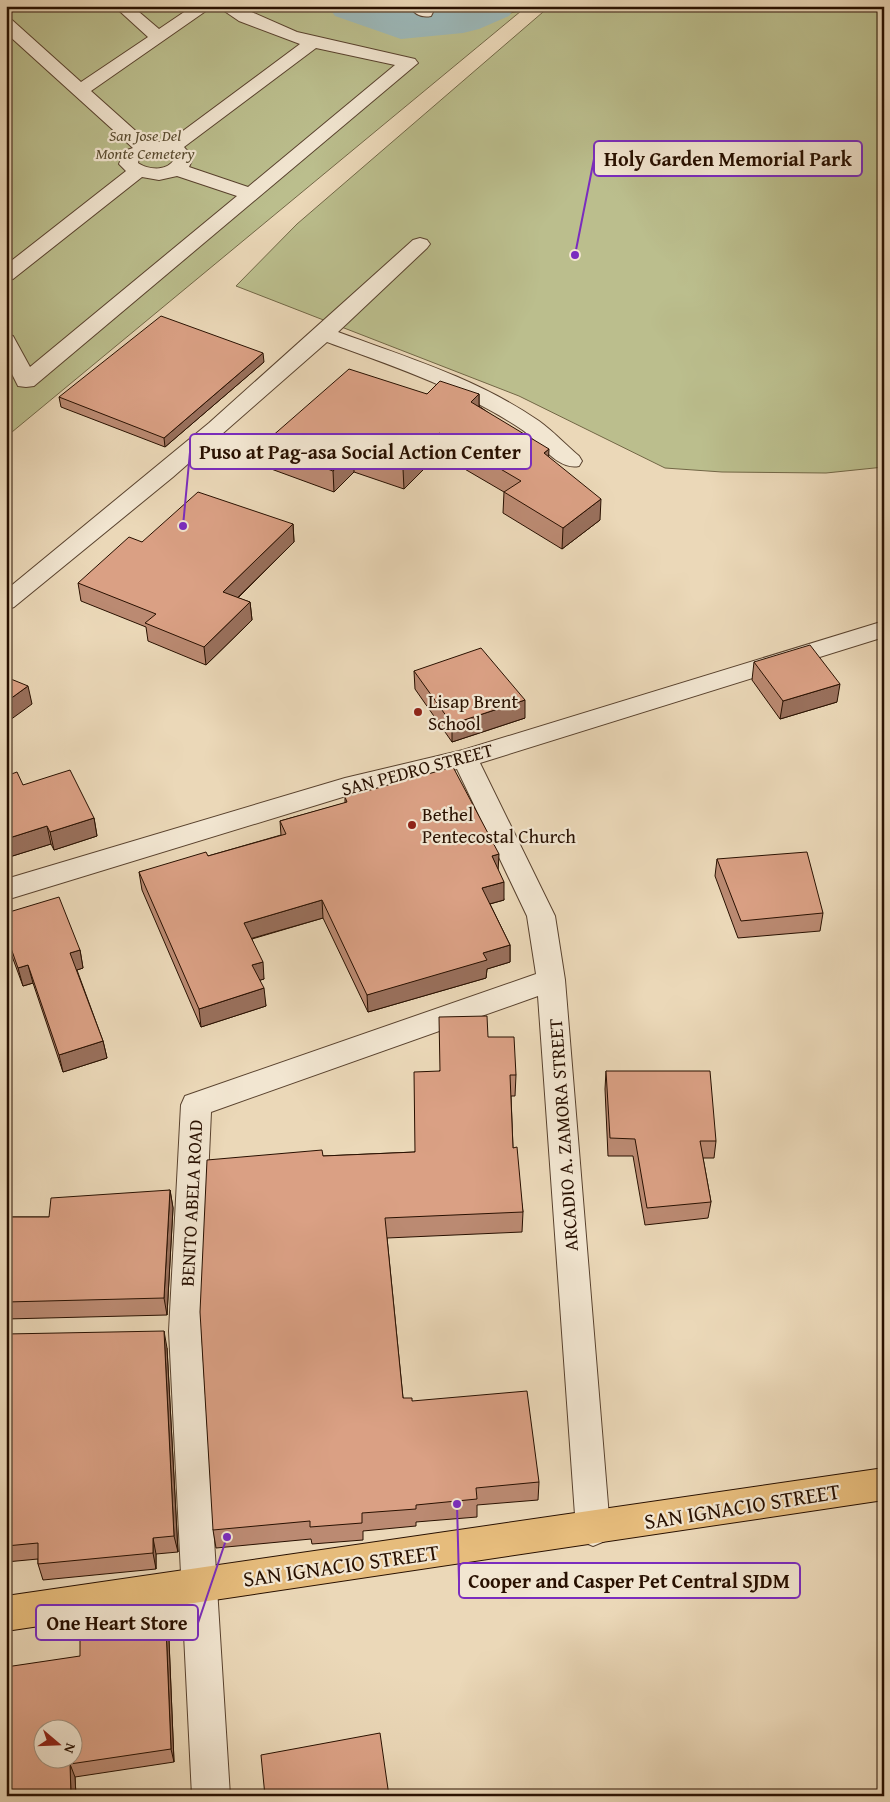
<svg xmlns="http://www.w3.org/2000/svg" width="890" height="1802" viewBox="0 0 890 1802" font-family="'Gentium Book Plus',serif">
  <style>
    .green { fill: #bbbe8d; stroke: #726746 }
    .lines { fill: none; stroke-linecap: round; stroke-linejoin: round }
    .river { fill: #9cb8b9; fill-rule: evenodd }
    .minor-casing { stroke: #59422e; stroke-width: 2 }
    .major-casing { stroke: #281000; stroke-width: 2 }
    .minor { fill: #f2e6d1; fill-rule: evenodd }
    .major { fill: #e6bc7c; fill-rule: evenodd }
    .wall { fill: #bb8a72; stroke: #281000 }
    .shaded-wall { fill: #99705c; stroke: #281000 }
    .building { fill: #daa084; stroke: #281000; fill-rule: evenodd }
    .poi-dot { fill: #8f2418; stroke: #f2e6d1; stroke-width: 2 }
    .labels { text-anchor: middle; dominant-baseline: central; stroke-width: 4.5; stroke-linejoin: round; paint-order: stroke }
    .far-park-label { font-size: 16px; font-style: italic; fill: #5b4d31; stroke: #f2e6d1 }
    .poi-label { font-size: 19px; fill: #281000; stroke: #f2e6d1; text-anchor: start }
    .street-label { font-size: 19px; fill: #281000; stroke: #f2e6d1 }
    .near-street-label { font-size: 22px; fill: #281000; stroke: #f2e6d1 }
    .leader { fill: none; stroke: #7b2cbf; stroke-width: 2 }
    .callout-dot { fill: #7b2cbf; stroke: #f2e6d1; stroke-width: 2 }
    .callout { fill: #f2e6d1; stroke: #7b2cbf; stroke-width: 2 }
    .callout-label { font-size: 20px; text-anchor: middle; font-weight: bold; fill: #281000 }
  </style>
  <rect width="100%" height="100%" fill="#ebd8b8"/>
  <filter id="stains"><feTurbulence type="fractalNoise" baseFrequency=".004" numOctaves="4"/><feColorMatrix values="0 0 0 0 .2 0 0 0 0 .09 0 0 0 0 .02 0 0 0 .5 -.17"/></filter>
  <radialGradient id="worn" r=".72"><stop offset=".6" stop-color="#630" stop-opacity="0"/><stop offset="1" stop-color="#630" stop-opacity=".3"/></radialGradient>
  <g class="green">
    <polygon points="6,6 320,6 349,14 398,33 521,11 12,432 6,432"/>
    <polygon points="550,6 884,6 884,467 826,473 722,472 665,468 519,396 236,286 297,224"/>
  </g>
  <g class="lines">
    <polygon class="river" points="328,6 394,6 405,11 451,6 516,6 509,16 479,29 463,33 401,39 335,16"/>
    <defs>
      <g id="minor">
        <path d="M114 6H132L159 29 193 6H213L91 91 148 142H168L300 44 239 21 217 6H238L297 32 415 59 418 63 34 386 26 387 18 386 6 362V334L13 336 30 367 237 196 177 176 159 180 142 177 13 279 6 281V265L126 171 119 164 124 151 133 148 6 33V19L12 20 81 82 148 37ZM316 48 395 65 248 187 189 167 193 158 184 147ZM154 152 166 153 175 158C168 172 149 170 138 163L139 158Z"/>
        <path d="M409 6H428L433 12 431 16C422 18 414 14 409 6Z"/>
        <path d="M420 238 427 240 430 244 427 248 338 332C406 357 478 379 539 421 553 431 566 445 579 456L582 461 579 466C557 471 538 440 521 429 461 389 393 366 327 342L173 477 14 607 6 610V590L209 423 413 240Z"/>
        <polygon points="884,621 884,637 480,763 555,916 565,980 610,1529 605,1541 593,1546 581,1541 576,1529 538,996 211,1112 201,1331 230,1796 192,1796 169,1331 181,1105 185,1096 536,974 527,916 457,769 346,796 6,900 6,879 345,778 463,750"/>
      </g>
      <polygon id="major" points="884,1468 884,1500 6,1631 6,1596"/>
    </defs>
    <use href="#minor" class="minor-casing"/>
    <use href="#major" class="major-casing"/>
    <use href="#minor" class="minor"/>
    <use href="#major" class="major"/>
  </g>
  <g class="wall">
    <polygon points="264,362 165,447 61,407 59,397"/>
    <polygon points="427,394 479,394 479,406 549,457 600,520 562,549 503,513 504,492 439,454 404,489 354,472 334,492 263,466 262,445"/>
    <polygon points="293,524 294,542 238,598 250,602 252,620 206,665 148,641 146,627 81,601 78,583 142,542"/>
    <polygon points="754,662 837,702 780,719 752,680"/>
    <polygon points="414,671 525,718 452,742 415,689"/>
    <polygon points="6,776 23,785 94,818 97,836 54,850 51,844 6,858"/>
    <polygon points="345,797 498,870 504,900 490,904 510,945 510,962 487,969 486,978 368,1012 323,918 252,939 264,979 260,980 266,1006 201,1027 142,890 139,872 208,856 281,835 280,821 345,803"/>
    <polygon points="717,859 823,913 820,931 738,938 715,876"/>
    <polygon points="6,913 80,950 83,968 77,970 103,1041 107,1058 63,1072 33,983 23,986 6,940"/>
    <polygon points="488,1037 516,1075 515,1096 511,1096 513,1148 523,1212 522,1232 387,1238 403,1398 412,1401 539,1482 538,1500 477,1505 477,1517 416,1522 416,1526 363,1531 363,1540 312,1544 311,1539 216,1548 213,1530 323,1156 415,1152 439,1071"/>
    <polygon points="606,1071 716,1141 714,1158 703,1158 711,1202 708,1218 645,1225 633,1156 608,1156 605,1089"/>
    <polygon points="170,1190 173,1208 167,1315 6,1319 6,1217 49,1217"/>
    <polygon points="6,1334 167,1348 178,1552 156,1554 156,1569 43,1580 38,1564 38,1559 6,1562"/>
    <polygon points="169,1641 174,1762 75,1777 76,1796 6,1796 80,1656"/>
  </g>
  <g class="shaded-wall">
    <polygon points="263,353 264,362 165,447 164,438"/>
    <polygon points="479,394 479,415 471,402"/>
    <polygon points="439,433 439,454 404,489 403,469"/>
    <polygon points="549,449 548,470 544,453"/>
    <polygon points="354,451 354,472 334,492 333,471"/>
    <polygon points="601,499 600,520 562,549 563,528"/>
    <polygon points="293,524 294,542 225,610 223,592"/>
    <polygon points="250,602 252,620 206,665 204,647"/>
    <polygon points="840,684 837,702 780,719 783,701"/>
    <polygon points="28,686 32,704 6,723 6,702"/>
    <polygon points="525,700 525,718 452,742 452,724"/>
    <polygon points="94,818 97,836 54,850 50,832"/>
    <polygon points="47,826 51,844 6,858 6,839"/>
    <polygon points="499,854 498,872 492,856"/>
    <polygon points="504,882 504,900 482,906 482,888"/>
    <polygon points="322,900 323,918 246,940 244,923"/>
    <polygon points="510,945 510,962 487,969 486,978 368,1012 367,995 483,953"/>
    <polygon points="80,950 83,968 74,971 70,953"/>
    <polygon points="263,962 264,979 254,982 252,965"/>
    <polygon points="28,965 33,983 23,986 18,968"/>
    <polygon points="264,988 266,1006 201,1027 199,1009"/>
    <polygon points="103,1041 107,1058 63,1072 59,1055"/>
    <polygon points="170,1190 173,1208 167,1315 164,1298"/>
    <polygon points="164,1331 167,1348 178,1552 174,1536"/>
    <polygon points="153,1538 156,1554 156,1569 153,1553"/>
    <polygon points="166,1627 169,1641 174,1762 171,1749"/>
    <polygon points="70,1764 75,1777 76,1796 71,1796"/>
  </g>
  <g class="building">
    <polygon points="161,316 263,353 164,438 59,397"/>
    <polygon points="349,369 427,394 440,381 479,394 471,402 549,449 544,453 601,499 563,528 504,492 521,481 439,433 403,469 354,451 333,471 262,445"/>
    <polygon points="198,492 293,524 223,592 250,602 204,647 145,623 156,614 78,583 129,537 142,542"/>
    <polygon points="810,645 840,684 783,701 754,662"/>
    <polygon points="481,648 525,700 452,724 414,671"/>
    <polygon points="6,677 28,686 6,702"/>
    <polygon points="453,767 499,854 492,856 504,882 482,888 510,945 483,953 487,960 367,995 322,900 244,923 263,962 252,965 264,988 199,1009 139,872 206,852 208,856 286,834 280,821 347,802 345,797"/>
    <polygon points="70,770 94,818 50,832 47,826 6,839 6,776 17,772 23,785"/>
    <polygon points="807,852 823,913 741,921 717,859"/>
    <polygon points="59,897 80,950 70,953 103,1041 59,1055 28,965 18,968 6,934 6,913"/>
    <polygon points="487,1016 488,1037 514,1037 516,1075 510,1075 513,1148 517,1147 523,1212 385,1218 403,1398 412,1398 412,1401 527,1391 539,1482 476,1488 477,1499 416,1505 416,1509 362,1513 362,1523 310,1527 310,1521 213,1530 200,1312 207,1160 322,1150 323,1156 415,1152 414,1072 440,1071 439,1017"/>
    <polygon points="606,1071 710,1071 716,1141 700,1141 711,1202 647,1208 635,1139 610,1138"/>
    <polygon points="170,1190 164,1298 6,1302 6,1217 49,1217 51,1198"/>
    <polygon points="164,1331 174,1536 153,1538 153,1553 38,1564 38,1543 6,1546 6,1334"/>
    <path d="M166 1627 171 1749 70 1764 71 1796H6V1667L80 1656V1639ZM42 1730H72V1760H42Z"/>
    <polygon points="380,1733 389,1796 265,1796 261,1755"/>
  </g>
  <g class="poi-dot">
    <circle cx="418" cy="712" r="5"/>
    <circle cx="412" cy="825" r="5"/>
  </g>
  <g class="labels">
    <g class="far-park-label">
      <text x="145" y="135">San Jose Del<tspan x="145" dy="18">Monte Cemetery</tspan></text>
    </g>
    <g class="poi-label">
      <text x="428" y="701">Lisap Brent<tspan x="428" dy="22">School</tspan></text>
      <text x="422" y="814">Bethel<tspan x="422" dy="22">Pentecostal Church</tspan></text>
    </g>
    <g class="street-label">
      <text transform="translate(417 769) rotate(-15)">SAN PEDRO STREET</text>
      <text transform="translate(563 1135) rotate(-94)">ARCADIO A. ZAMORA STREET</text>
      <text transform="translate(191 1203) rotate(-87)">BENITO ABELA ROAD</text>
    </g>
    <g class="near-street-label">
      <text transform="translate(742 1506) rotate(-9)">SAN IGNACIO STREET</text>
      <text transform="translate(341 1565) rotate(-8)">SAN IGNACIO STREET</text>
    </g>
  </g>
  <path class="leader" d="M575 255L594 159M183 526L190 452M457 1504L459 1581M227 1537L198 1623"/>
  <g class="callout-dot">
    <circle cx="575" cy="255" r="5"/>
    <circle cx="183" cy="526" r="5"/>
    <circle cx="457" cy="1504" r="5"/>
    <circle cx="227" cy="1537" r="5"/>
  </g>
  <g class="callout">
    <rect x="594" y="141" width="268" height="35" rx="5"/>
    <rect x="190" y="434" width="341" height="35" rx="5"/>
    <rect x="459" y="1563" width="341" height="35" rx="5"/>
    <rect x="36" y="1605" width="162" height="35" rx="5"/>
  </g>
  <g class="callout-label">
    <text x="728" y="166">Holy Garden Memorial Park</text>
    <text x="360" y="459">Puso at Pag-asa Social Action Center</text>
    <text x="629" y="1588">Cooper and Casper Pet Central SJDM</text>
    <text x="117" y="1630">One Heart Store</text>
  </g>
  <rect width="890" height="1802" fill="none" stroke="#ebd8b8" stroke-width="25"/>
  <rect x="8" y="8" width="875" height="1787" fill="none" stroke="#281000" stroke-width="2.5"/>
  <rect x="12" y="12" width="865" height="1777" fill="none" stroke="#281000"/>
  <g transform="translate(58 1744) rotate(109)"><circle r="24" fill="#f2e6d1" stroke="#a1907d"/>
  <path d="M0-4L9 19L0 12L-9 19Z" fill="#8f2418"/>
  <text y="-8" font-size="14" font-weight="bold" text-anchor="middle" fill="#281000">N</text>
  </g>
  <rect width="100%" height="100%" filter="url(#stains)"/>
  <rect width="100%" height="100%" fill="url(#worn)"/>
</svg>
